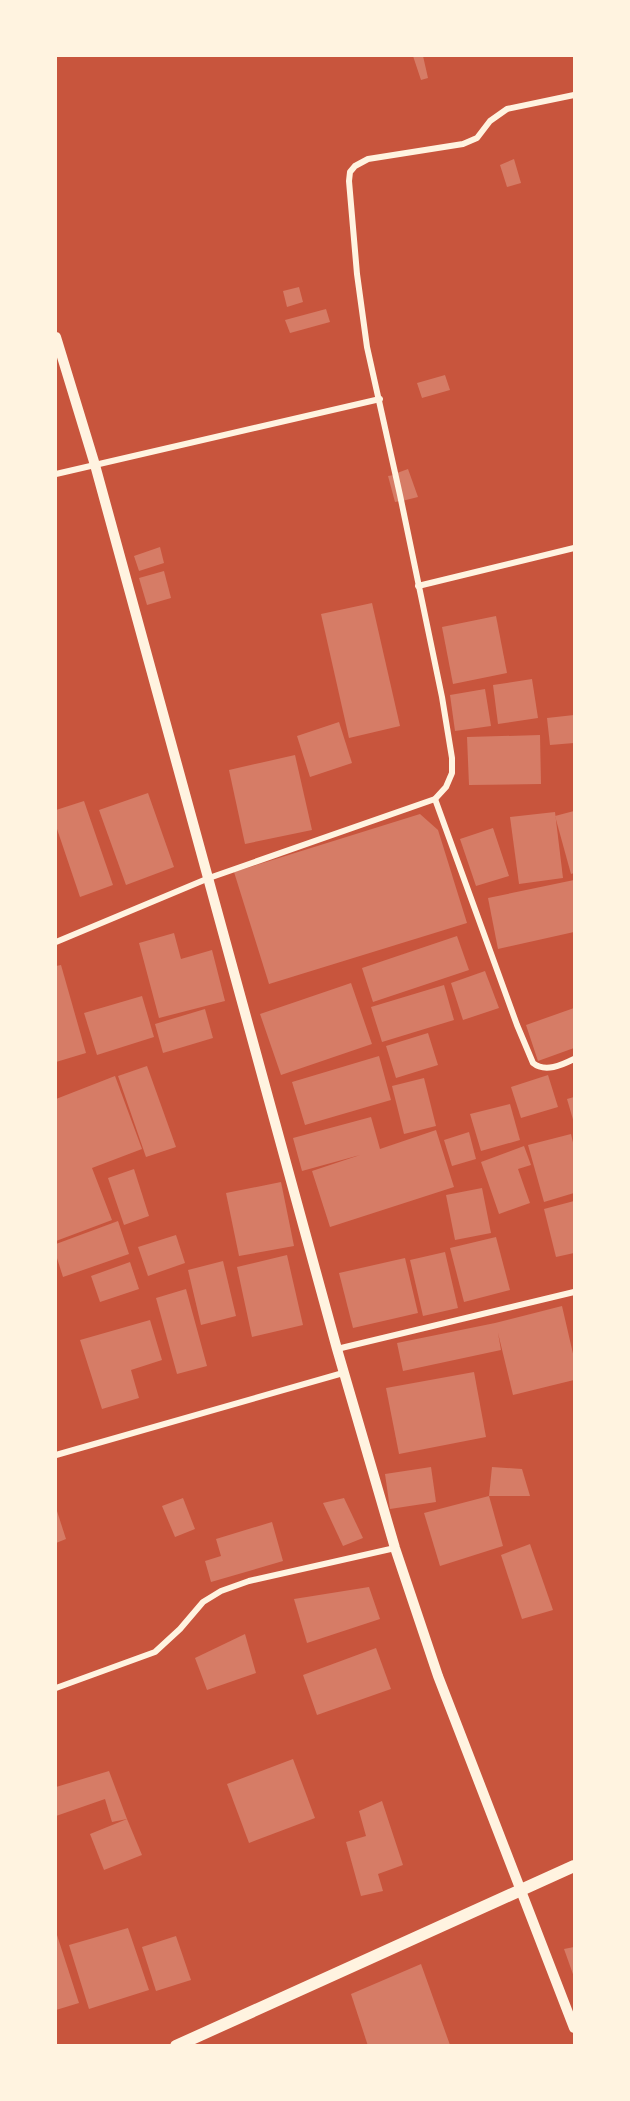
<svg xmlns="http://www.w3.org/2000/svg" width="630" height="2101" viewBox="0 0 630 2101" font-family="'Roboto Serif',serif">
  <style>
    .building { fill: #d67c66 }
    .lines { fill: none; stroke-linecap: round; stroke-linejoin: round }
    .minor { stroke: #fff3e0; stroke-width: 6 }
    .tertiary { stroke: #fff3e0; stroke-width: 10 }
    .secondary { stroke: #fff3e0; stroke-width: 12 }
  </style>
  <rect width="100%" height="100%" fill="#c8553d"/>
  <g class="building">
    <polygon points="413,56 423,56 428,78 421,80"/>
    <polygon points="514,159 521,183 507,187 500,165"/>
    <polygon points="299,287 303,302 287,307 283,291"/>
    <polygon points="326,309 330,322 290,333 285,320"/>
    <polygon points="445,375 450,390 422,398 417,383"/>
    <polygon points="408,469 418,497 402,501 397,473"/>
    <polygon points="394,475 400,501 395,502 388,476"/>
    <polygon points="160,547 164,563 139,571 134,556"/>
    <polygon points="164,571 171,598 147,605 139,578"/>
    <polygon points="372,603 400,726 349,738 321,614"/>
    <polygon points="496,616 507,673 453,684 442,627"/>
    <polygon points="532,679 538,718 498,724 493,685"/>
    <polygon points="485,689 491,726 455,731 450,695"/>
    <polygon points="574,715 574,743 550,745 547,718"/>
    <polygon points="339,722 352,763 310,777 297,736"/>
    <polygon points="540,735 541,784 469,785 467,737"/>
    <polygon points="295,755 312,830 245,844 229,770"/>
    <polygon points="148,793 174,867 126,885 99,810"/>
    <polygon points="84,801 113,885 80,897 56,826 56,810"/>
    <polygon points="574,811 574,873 571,874 555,816"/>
    <polygon points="555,812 563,878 519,884 510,817"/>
    <polygon points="420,814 438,830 467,923 269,984 234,872"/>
    <polygon points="493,828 509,876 476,886 460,839"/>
    <polygon points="574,880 574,932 498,949 488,898"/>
    <polygon points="174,933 181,959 212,950 225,1001 159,1018 139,943"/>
    <polygon points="457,936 469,970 373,1002 362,968"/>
    <polygon points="61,965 86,1053 56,1062 56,966"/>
    <polygon points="485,971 499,1008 463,1020 451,983"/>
    <polygon points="351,983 372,1044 281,1075 260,1014"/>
    <polygon points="444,985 454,1020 382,1042 371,1007"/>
    <polygon points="142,996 154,1037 97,1055 84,1013"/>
    <polygon points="574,1008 574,1048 538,1061 526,1025"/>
    <polygon points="205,1009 213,1038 163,1053 155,1024"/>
    <polygon points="428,1033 438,1065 396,1078 386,1046"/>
    <polygon points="379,1056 391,1100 305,1125 292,1082"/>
    <polygon points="147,1066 176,1147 146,1157 118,1076"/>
    <polygon points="548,1075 558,1107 521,1118 511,1087"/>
    <polygon points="115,1076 142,1149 92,1168 112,1220 56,1241 56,1099"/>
    <polygon points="424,1078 436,1126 404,1134 392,1086"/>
    <polygon points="574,1097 574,1123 567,1099"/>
    <polygon points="510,1104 520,1140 481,1151 470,1114"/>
    <polygon points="371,1117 380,1149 436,1130 454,1187 330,1227 312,1171 360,1155 302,1171 293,1138"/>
    <polygon points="469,1132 476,1159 452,1166 444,1140"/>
    <polygon points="571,1134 574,1147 574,1193 544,1202 528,1145"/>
    <polygon points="524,1146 531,1165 518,1169 530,1203 499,1214 481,1162"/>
    <polygon points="134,1169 149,1216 124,1225 108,1178"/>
    <polygon points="281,1182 294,1246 239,1256 226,1193"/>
    <polygon points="482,1188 491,1233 455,1240 446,1195"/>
    <polygon points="574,1201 574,1253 556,1257 544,1209"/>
    <polygon points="118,1221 129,1254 63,1277 56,1255 56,1244"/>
    <polygon points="176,1235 185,1263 148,1276 138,1247"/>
    <polygon points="496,1237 510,1290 464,1302 450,1248"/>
    <polygon points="445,1252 458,1308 423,1316 410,1260"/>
    <polygon points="287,1255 303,1325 252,1337 237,1267"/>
    <polygon points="405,1258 418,1313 353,1328 339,1273"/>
    <polygon points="223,1261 236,1316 201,1325 188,1270"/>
    <polygon points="130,1262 139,1289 100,1302 91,1276"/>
    <polygon points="186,1289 207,1366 177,1374 156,1298"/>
    <polygon points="562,1306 574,1358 574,1380 513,1395 498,1333 501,1350 403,1371 397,1343 495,1323"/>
    <polygon points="150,1320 162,1360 131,1370 139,1398 102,1409 80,1340"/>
    <polygon points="474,1372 486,1437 399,1454 386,1388"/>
    <polygon points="431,1467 436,1502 390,1509 385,1474"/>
    <polygon points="492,1467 522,1469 530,1496 489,1496"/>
    <polygon points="489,1496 503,1546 440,1566 424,1513"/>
    <polygon points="183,1498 195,1529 175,1537 162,1506"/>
    <polygon points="344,1498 363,1538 343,1546 323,1503"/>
    <polygon points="56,1508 66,1539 56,1543"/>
    <polygon points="272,1522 283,1561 211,1582 205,1561 221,1556 216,1539"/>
    <polygon points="530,1544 553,1610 522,1619 501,1555"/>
    <polygon points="369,1587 380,1619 307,1643 294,1599"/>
    <polygon points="245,1634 256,1673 207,1690 195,1658"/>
    <polygon points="376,1648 391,1689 317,1715 303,1675"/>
    <polygon points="293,1759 315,1818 249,1843 227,1784"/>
    <polygon points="109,1771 127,1819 112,1822 105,1799 56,1816 56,1787"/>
    <polygon points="382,1801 403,1865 378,1874 383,1891 361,1896 346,1842 366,1836 359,1811"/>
    <polygon points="127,1819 142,1855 104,1870 90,1834"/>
    <polygon points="128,1928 149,1990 89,2009 69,1945"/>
    <polygon points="56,1932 79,2003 56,2010"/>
    <polygon points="176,1936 191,1980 156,1991 142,1947"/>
    <polygon points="574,1947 574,1977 564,1949"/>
    <polygon points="421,1964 450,2045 368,2046 351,1994"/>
  </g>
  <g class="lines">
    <g class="minor">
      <polyline points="56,474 380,399"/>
      <polyline points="418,586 574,548"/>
      <path d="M435 799 517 1025 533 1063C545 1073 562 1065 574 1059"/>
      <polyline points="56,942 209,878 435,799 446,787 452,773 452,758 442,697 400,495 367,347 357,274 349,181 350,172 355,166 368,159 463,144 477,138 490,121 507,109 574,95"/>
      <polyline points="337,1349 574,1292"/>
      <polyline points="56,1455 343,1373"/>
      <polyline points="56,1688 155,1652 180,1629 203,1602 221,1591 249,1581 395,1548"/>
    </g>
    <polyline class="tertiary" points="56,337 95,465 337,1349 395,1548 438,1676 574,2028"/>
    <polyline class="secondary" points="176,2046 574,1866"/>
  </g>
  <rect width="630" height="2101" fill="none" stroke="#fff3e0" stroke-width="114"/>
</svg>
